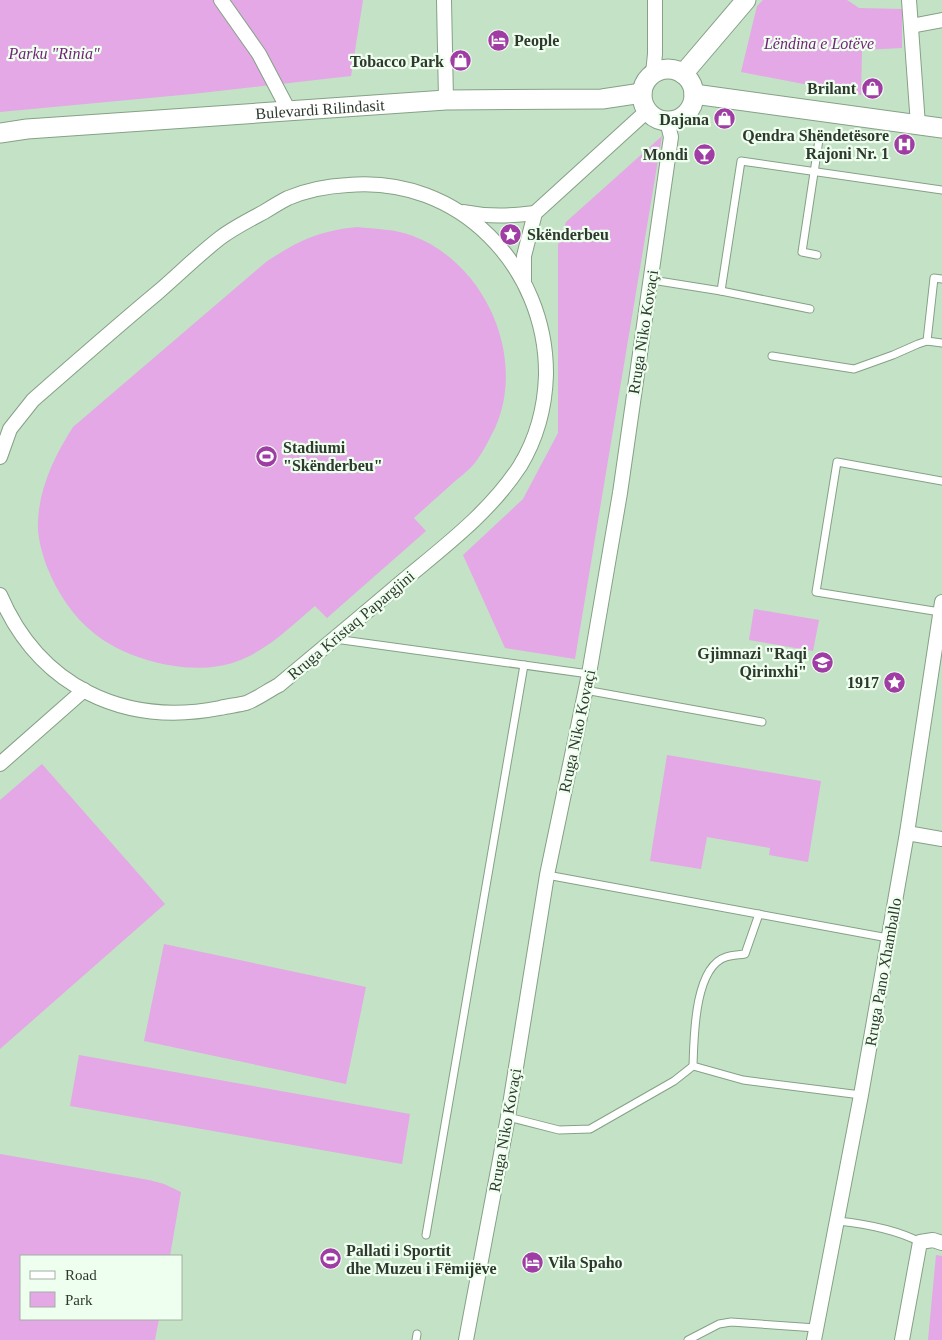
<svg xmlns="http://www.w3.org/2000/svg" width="942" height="1340" viewBox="0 0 942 1340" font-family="'Times New Roman',serif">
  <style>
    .green { fill: #e3a8e5 }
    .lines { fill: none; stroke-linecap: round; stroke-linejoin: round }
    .lane-casing { stroke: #85a186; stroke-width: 9 }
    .street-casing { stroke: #85a186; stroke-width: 16 }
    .secondary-casing { stroke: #85a186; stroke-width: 21 }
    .lane { stroke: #fff; stroke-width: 7 }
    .street { stroke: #fff; stroke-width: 14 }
    .secondary { stroke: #fff; stroke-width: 19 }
    .labels { text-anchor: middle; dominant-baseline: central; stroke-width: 4.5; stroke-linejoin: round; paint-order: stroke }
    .poi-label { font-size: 16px; font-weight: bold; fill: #2e392e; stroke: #efffef; text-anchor: end }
    .park-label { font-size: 16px; font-style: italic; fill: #721f77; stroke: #efffef }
    .street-label { font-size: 16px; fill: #2e392e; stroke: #efffef }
  </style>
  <rect width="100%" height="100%" fill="#c4e2c5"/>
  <g class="green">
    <polygon points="0,0 363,0 351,76 192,94 0,112"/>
    <polygon points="763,0 847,0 859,8 902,9 902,48 862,50 861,95 741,72 757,6"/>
    <polygon points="662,136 575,659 505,648 463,555 523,499 558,433 558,245 566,222"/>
    <path d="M357 227C375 229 396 229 413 236 485 263 527 357 495 428 489 440 482 454 474 464 468 471 460 477 454 482 441 494 427 506 414 518L426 531 327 618 315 606C290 627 267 651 235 662 193 677 129 661 95 634 73 617 57 592 47 567 42 553 37 536 38 522 39 488 55 455 73 427L266 262C298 241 318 231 357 227Z"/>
    <polygon points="754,609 819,620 813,651 749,640"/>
    <polygon points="667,755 821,781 808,862 769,855 770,848 707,837 701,869 650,861"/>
    <polygon points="42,764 165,904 0,1049 0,800"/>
    <polygon points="164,944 366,987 346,1084 144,1041"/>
    <polygon points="79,1055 410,1114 402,1164 70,1106"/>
    <polygon points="0,1154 149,1180 164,1184 181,1192 170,1256 21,1256 21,1319 159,1319 155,1340 0,1340"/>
    <polygon points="936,1255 942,1256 942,1340 928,1340"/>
  </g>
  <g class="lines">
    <defs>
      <g id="lane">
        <polyline points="817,255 802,252 820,133"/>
        <polyline points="652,280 721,291 810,309"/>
        <polyline points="721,291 741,161 942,190"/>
        <polyline points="927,341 934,278 942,279"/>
        <polyline points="772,356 854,369 893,355 918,344 927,341 942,343"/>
        <polyline points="940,612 816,592 837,462 942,481"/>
        <polyline points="335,639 589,674"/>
        <polyline points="585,690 762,722"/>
        <polyline points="547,875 888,938"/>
        <path d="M759 914 745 954C739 955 732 955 726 957 694 967 694 1038 693 1066L743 1080 861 1095"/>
        <polyline points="508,1117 559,1130 590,1129 674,1081 693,1066"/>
        <path d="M838 1221C866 1224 895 1229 920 1242"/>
        <polyline points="426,1235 524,665"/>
        <polyline points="416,1340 417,1334"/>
        <polyline points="688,1340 719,1324 731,1322 816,1328"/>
      </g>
      <g id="street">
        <polyline points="221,0 259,54 289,111"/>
        <polyline points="444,0 446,100"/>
        <polyline points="909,0 918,125"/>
        <polyline points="911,26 942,20"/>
        <polyline points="653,73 655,54 655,0"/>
        <path d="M464 212C489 217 510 216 535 213"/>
        <polyline points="524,280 524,256 535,213 647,111"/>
        <path d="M0 457 10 429 33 400C74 364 115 328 157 293 178 275 198 255 220 238 233 228 249 220 264 212 272 207 280 202 288 198 307 190 328 186 348 185 459 175 547 267 546 375 545 407 537 438 520 466 490 512 446 545 404 580 363 615 321 650 279 685 269 690 257 699 246 703 238 705 228 706 220 708 123 727 39 686 0 595"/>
        <polyline points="0,764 84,690"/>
        <polyline points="907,833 942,839"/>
        <polyline points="466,1340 508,1117 547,875 589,674 620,493 671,137 667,121"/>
        <polyline points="814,1340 861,1095 907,833 942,602"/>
        <polyline points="902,1340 920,1242 933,1240 942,1243"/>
      </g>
      <g id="secondary">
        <circle cx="668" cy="95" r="26"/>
        <polyline points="683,74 746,0"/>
        <polyline points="694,94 942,128"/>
        <path id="s1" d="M0 133 27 129 446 100 602 99 642 93"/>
      </g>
    </defs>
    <use href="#lane" class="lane-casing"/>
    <use href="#street" class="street-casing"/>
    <use href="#secondary" class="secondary-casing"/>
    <use href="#lane" class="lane"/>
    <use href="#street" class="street"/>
    <use href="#secondary" class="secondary"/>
  </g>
  <defs>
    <symbol id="hotel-disc" viewBox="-11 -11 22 22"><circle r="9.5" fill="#9f3da4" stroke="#efffef"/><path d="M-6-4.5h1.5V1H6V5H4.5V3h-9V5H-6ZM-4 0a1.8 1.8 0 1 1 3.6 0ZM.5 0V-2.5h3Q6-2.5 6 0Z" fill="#fff"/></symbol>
    <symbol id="shop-disc" viewBox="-11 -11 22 22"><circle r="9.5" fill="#9f3da4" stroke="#efffef"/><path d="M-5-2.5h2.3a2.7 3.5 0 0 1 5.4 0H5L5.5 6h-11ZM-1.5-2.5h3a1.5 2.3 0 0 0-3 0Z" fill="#fff"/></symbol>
    <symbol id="hospital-disc" viewBox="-11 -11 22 22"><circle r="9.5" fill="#9f3da4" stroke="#efffef"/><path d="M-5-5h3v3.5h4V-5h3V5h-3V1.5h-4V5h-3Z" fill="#fff"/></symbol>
    <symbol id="bar-disc" viewBox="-11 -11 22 22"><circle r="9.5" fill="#9f3da4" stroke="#efffef"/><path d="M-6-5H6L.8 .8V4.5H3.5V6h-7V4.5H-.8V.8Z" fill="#fff"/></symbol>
    <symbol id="sight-disc" viewBox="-11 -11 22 22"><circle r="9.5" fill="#9f3da4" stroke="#efffef"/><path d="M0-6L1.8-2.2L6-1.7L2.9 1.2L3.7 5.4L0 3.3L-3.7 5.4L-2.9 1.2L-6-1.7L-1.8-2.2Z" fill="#fff"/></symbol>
    <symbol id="stadium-disc" viewBox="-11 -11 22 22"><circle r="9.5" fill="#9f3da4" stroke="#efffef"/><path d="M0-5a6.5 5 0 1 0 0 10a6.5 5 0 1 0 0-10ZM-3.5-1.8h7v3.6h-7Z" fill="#fff"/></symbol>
    <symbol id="school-disc" viewBox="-11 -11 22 22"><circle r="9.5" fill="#9f3da4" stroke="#efffef"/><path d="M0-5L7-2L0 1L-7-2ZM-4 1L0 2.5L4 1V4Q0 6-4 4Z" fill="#fff"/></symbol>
  </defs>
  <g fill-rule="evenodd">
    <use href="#hotel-disc" x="486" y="28" width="25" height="25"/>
    <use href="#shop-disc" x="448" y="48" width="25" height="25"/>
    <use href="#shop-disc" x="860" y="76" width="25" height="25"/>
    <use href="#shop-disc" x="712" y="106" width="25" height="25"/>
    <use href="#hospital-disc" x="892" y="132" width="25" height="25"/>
    <use href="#bar-disc" x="692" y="142" width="25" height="25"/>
    <use href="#sight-disc" x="498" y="222" width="25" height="25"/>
    <use href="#stadium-disc" x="254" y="444" width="25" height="25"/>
    <use href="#school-disc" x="810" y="650" width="25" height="25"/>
    <use href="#sight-disc" x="882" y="670" width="25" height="25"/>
    <use href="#stadium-disc" x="318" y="1246" width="25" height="25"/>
    <use href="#hotel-disc" x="520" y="1250" width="25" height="25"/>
  </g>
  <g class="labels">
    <g class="poi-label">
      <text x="514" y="40" text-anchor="start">People</text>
      <text x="444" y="61">Tobacco Park</text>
      <text x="856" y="88">Brilant</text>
      <text x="709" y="119">Dajana</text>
      <text x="889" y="135">Qendra Shëndetësore<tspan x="889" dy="18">Rajoni Nr. 1</tspan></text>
      <text x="688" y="154">Mondi</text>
      <text x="527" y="234" text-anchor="start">Skënderbeu</text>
      <text x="283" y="447" text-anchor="start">Stadiumi<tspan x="283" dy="18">"Skënderbeu"</tspan></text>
      <text x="807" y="653">Gjimnazi "Raqi<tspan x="807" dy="18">Qirinxhi"</tspan></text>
      <text x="879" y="682">1917</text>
      <text x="346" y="1250" text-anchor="start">Pallati i Sportit<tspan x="346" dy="18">dhe Muzeu i Fëmijëve</tspan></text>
      <text x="548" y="1262" text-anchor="start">Vila Spaho</text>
    </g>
    <g class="park-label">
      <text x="819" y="43">Lëndina e Lotëve</text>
      <text x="54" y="53">Parku "Rinia"</text>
    </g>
    <g class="street-label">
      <text stroke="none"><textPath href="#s1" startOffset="321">Bulevardi Rilindasit</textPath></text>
      <text transform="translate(643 332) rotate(-81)">Rruga Niko Kovaçi</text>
      <text transform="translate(351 625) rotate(-40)">Rruga Kristaq Papargjini</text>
      <text transform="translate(577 731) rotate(-78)">Rruga Niko Kovaçi</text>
      <text transform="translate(883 972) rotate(-80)">Rruga Pano Xhamballo</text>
      <text transform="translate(505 1130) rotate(-80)">Rruga Niko Kovaçi</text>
    </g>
  </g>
  <rect x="20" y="1255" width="162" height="65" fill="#efffef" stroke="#a2b0a2"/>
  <rect x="30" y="1271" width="25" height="8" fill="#ffffff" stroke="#a2b0a2"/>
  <text x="65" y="1280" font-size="15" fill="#2e392e">Road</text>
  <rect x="30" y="1292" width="25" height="15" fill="#e3a8e5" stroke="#a2b0a2"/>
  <text x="65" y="1305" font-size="15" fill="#2e392e">Park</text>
</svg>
